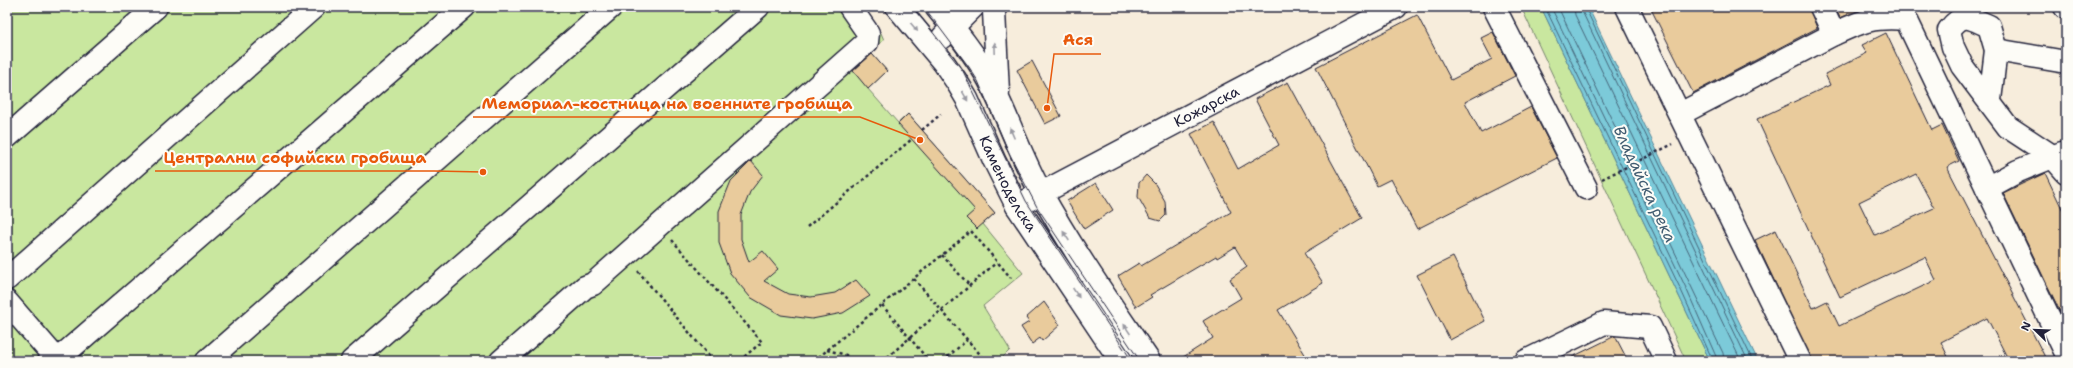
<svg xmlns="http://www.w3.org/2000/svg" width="2073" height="368" viewBox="0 0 2073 368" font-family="'Shantell Sans',sans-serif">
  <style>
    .green { fill: #c9e79f; stroke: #76846d }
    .water { fill: #7ccad9; stroke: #58879a }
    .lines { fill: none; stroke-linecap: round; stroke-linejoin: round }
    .shore { stroke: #46657a; stroke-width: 1 }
    .building { fill: #e9cb9c; stroke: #22223b; fill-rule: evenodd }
    .minor-casing { stroke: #22223b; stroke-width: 25 }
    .path { stroke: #22223b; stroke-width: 2.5; stroke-dasharray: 3 3; stroke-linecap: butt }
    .minor { stroke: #fdfcf7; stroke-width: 22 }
    .tram { stroke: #22223b; stroke-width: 1 }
    .oneway { fill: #9a9aa2 }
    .labels { text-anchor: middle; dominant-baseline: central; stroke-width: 4; stroke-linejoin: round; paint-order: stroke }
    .street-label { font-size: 15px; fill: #22223b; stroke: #fdfcf7 }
    .water-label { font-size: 16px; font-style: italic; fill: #425d72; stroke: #fdfcf7 }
    .leader { fill: none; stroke: #e8590c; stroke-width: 1.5 }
    .callout-dot { fill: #e8590c; stroke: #fdfcf7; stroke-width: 1.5 }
    .callout-label { font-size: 16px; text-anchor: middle; font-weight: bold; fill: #e8590c; stroke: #fdfcf7; stroke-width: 4; stroke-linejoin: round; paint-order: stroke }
  </style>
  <rect width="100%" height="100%" fill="#f7eddc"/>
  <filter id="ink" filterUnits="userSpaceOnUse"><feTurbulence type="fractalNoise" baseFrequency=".025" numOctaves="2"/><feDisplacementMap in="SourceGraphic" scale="8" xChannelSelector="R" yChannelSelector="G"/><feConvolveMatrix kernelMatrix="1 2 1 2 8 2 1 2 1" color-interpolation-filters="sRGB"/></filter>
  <g filter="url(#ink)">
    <g class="green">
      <polygon points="7,7 861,7 881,33 884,40 870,52 887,71 868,89 898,123 908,114 995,213 983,224 1023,273 983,306 1010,350 999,361 7,361"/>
      <polygon points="1521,7 1541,7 1710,361 1686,361"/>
    </g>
    <polygon class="water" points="1541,7 1588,7 1758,361 1710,361"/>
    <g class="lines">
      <g class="shore">
        <polyline points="1545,7 1681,290 1713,361"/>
        <polyline points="1551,7 1686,288 1718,361"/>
        <polyline points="1558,7 1723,353 1724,361"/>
        <polyline points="1574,7 1575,15 1741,361"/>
        <polyline points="1580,7 1748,361"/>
        <polyline points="1585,7 1753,361"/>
      </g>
    </g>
    <g class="building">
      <polygon points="1650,7 1809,7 1817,28 1693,93"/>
      <polygon points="1835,7 1868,7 1840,18"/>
      <polygon points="1417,15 1451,80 1492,59 1481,38 1493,32 1515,76 1465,102 1481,133 1531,107 1557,158 1417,229 1391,179 1377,186 1316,67"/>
      <path d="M1886 33 1932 130 1942 125 1959 161 1947 167 2047 361H2009L1987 318 1941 342 1950 361H1812L1755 240 1776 230 1813 308 1827 301 1839 326 1936 280 1925 257 1840 297 1757 119 1830 85 1825 74 1867 53 1862 45ZM1916 174 1934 208 1875 235 1859 202Z"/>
      <polygon points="872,54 887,71 868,89 853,71"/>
      <polygon points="1032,61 1061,116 1045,124 1017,70"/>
      <polygon points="1288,82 1362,218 1304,253 1323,283 1278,310 1309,361 1177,361 1213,338 1203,321 1241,298 1230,279 1247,267 1235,247 1217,258 1216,256 1150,295 1152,297 1136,307 1118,276 1139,263 1141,266 1231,212 1191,134 1214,122 1238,169 1279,145 1255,99"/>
      <polygon points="908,114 995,213 977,229 966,218 975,210 898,124"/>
      <polygon points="751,161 763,175 750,192 741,215 741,239 749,262 763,251 778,269 764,281 788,294 811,297 835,293 856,280 870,296 843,313 812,319 781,315 750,297 730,273 719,243 719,211 731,181"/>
      <polygon points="2045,173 2066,217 2066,324 2003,193"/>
      <polygon points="1146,175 1155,184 1165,201 1166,215 1160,221 1150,218 1138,197 1139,183"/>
      <polygon points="1096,183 1113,210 1084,229 1067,201"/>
      <polygon points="1453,257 1485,321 1450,340 1417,275"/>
      <polygon points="1044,302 1060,325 1042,341 1040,338 1032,344 1021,327 1029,322 1026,318"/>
      <polygon points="1615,336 1628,361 1564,361"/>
    </g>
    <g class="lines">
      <defs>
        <g id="minor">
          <path id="s1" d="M897 7 944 63 957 82 967 99 994 160 1017 206 1121 361"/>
          <path d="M936 7C955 30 975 54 989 80 1008 117 1021 157 1041 193 1073 251 1112 306 1149 361"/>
          <polyline points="1494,7 1586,188"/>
          <polyline points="1627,7 1800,361"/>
          <path d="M1821 7 1834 34C1862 21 1874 16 1906 19L2066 353"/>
          <polyline points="2065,7 2066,8"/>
          <polyline points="994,11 998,92"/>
          <polyline points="943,37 973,7"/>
          <polyline points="1996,50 2066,62"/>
          <path d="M1990 100 1996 50 1989 26C1969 18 1964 11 1949 30L1953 47 1962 66 2008 127 2052 156 2066 172"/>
          <polyline points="1680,114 1834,34"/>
          <polyline points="7,137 156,7"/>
          <polyline points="1987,188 2018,171 2062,153"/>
          <path id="s2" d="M1017 206 1396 7"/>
          <polyline points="7,279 314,7"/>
          <polyline points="7,302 58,361"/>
          <polyline points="56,361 464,7"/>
          <polyline points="207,361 611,7"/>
          <polyline points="352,361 758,7"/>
          <polyline points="501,361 585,287 593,284 867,42 868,33 850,7"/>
          <polyline points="1526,361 1604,323 1650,327 1666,361"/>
        </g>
      </defs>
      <use href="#minor" class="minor-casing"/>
      <g class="path">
        <polyline points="922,130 941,114"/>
        <polyline points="1602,179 1673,144"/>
        <polyline points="807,227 912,139"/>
        <polyline points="672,240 762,342 739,361"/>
        <polyline points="942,255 970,286"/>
        <polyline points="638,271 713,361"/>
        <polyline points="914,279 985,360 983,361"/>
        <polyline points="882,305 929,361"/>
        <polyline points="827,350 846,355 851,361"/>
        <polyline points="814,361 971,231 1011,278"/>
        <polyline points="883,361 997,262"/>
        <polyline points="918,361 925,356"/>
        <polyline points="943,361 967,340"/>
      </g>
      <use href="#minor" class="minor"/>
      <g class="tram">
        <polyline points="913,7 963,71 1026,201 1132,361"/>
        <polyline points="924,7 969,67 978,81 1009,153 1037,207 1140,361"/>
      </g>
    </g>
    <defs><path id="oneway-solid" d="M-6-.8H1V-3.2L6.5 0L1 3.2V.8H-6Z"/></defs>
    <g class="oneway">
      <use href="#oneway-solid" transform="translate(914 27) rotate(50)"/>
      <use href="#oneway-solid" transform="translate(995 48) rotate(-92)"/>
      <use href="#oneway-solid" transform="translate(965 96) rotate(60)"/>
      <use href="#oneway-solid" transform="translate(1012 133) rotate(-113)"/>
      <use href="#oneway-solid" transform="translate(1066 236) rotate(-123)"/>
      <use href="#oneway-solid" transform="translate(1076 293) rotate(56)"/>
      <use href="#oneway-solid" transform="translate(1127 329) rotate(-124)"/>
    </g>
  </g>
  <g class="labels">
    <g class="street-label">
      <text stroke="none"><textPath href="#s2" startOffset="214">Кожарска</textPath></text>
      <text stroke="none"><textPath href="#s1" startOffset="210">Каменоделска</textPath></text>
    </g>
    <g class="water-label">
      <text transform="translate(1645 184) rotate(65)">Владайска река</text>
    </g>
  </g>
  <path class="leader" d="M1047 108L1054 54H1101M920 140L860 117H473M483 172L434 171H155"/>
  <g class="callout-dot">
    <circle cx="1047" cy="108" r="4"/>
    <circle cx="920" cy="140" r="4"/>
    <circle cx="483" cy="172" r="4"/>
  </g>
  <g class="callout-label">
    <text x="1078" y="45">Ася</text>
    <text x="667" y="109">Мемориал-костница на военните гробища</text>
    <text x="295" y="163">Централни софийски гробища</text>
  </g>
  <rect width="2073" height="368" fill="none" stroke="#fdfcf7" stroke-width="24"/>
  <rect x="12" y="12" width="2049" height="344" fill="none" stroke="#22223b" stroke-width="1.5" filter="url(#ink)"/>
  <g transform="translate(2035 330) rotate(293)" stroke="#fdfcf7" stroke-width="3" paint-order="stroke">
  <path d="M0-3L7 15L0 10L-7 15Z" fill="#22223b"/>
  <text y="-6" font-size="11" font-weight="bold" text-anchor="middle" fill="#22223b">N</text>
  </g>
</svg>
